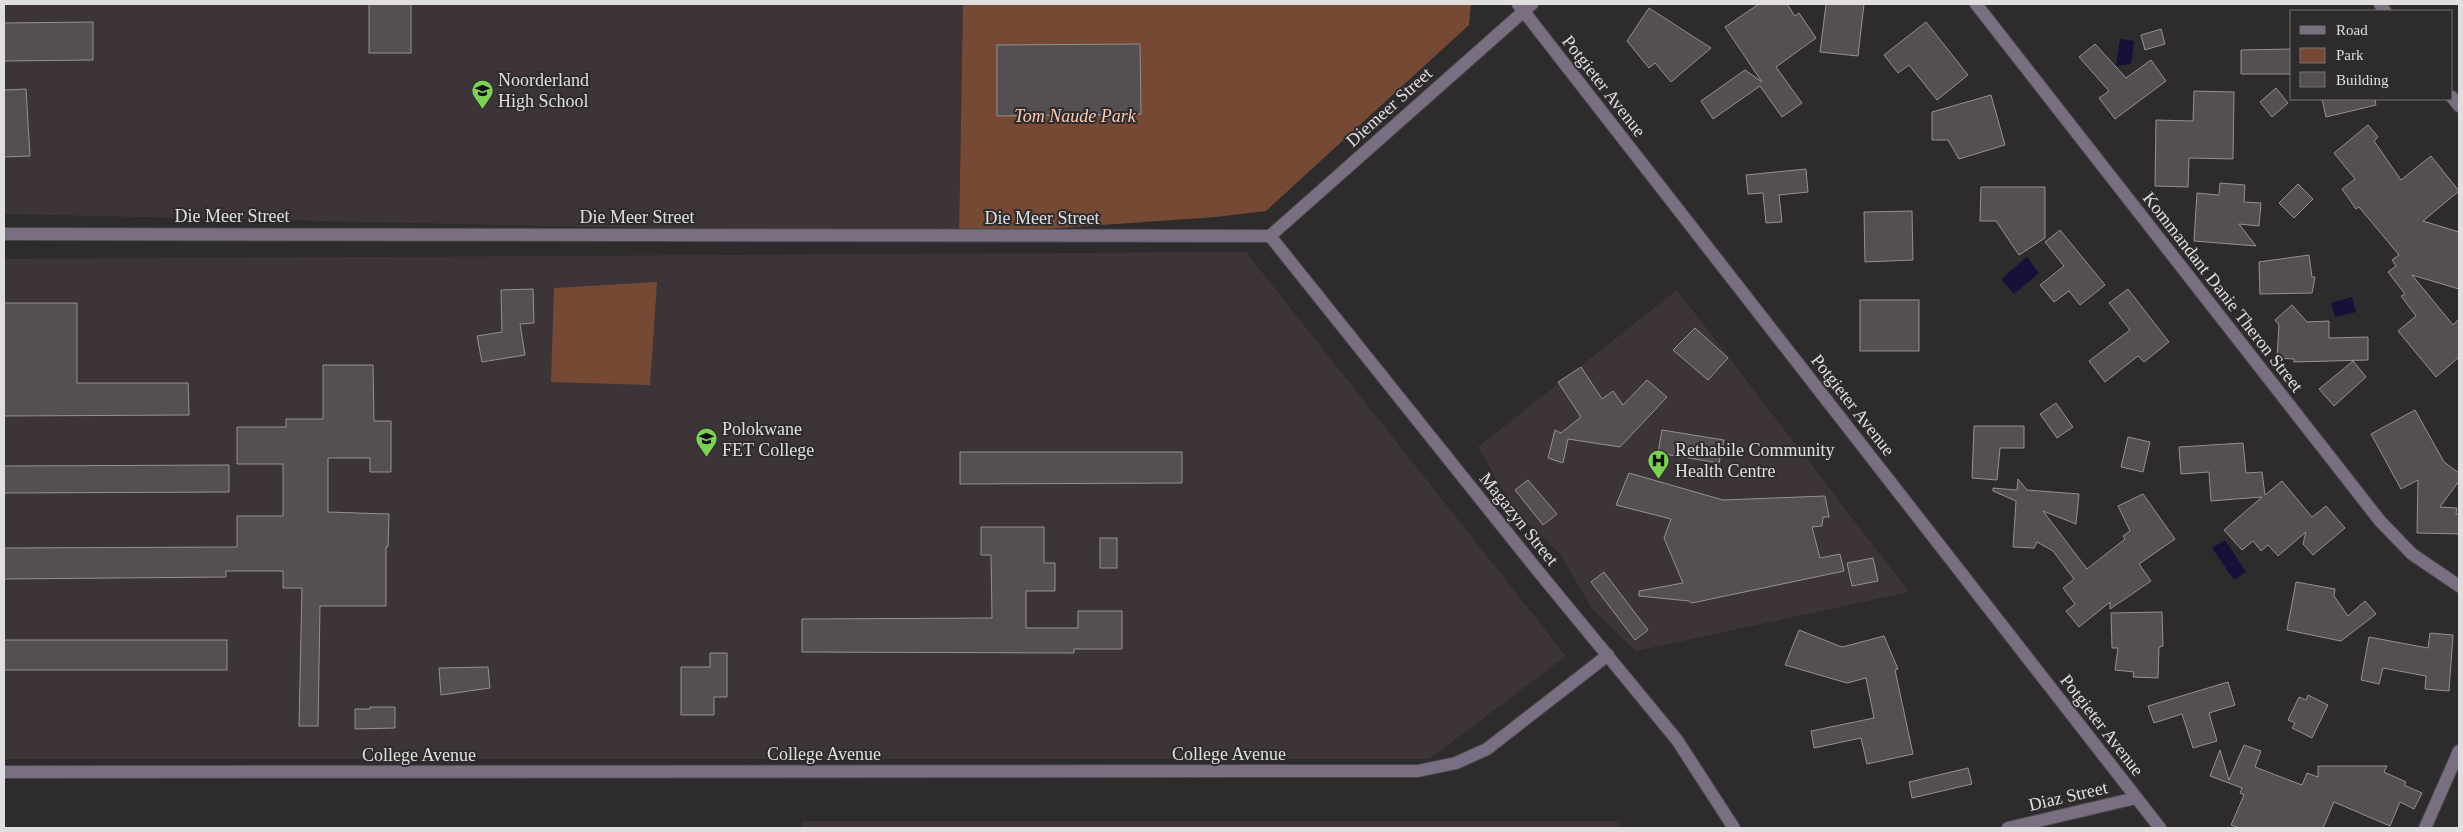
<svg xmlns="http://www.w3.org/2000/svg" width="2463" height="832" viewBox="0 0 2463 832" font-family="Georgia,serif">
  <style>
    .built { fill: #3d3439 }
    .green { fill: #764935 }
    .water { fill: #151139 }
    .building { fill: #545051; stroke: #959091 }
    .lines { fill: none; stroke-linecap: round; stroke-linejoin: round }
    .minor-casing { stroke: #4a4849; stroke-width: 14 }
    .minor { stroke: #7a6e82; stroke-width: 12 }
    .labels { text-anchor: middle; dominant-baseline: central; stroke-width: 4; stroke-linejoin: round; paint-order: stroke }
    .poi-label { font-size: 18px; fill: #e0dedf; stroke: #2e2b2d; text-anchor: start }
    .street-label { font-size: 18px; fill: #e0dedf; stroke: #2e2b2d }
    .park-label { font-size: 18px; font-style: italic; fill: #fccbb6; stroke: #2e2b2d }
  </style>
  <rect width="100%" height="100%" fill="#2e2b2d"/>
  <g class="built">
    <polygon points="4,4 963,4 959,235 4,214"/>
    <polygon points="1246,252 1566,656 1429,759 4,759 4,259"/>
    <polygon points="1677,290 1909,592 1636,651 1592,609 1561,555 1514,510 1478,447"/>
    <polygon points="801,821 1619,821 1619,828 802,828"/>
  </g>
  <g class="green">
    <polygon points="963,4 1471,4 1469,25 1266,211 1216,217 959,235"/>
    <polygon points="657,282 650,385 551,382 554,288"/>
  </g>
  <g class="water">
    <polygon points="2120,39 2134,41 2131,64 2116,66"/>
    <polygon points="2027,257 2039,273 2014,294 2001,279"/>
    <polygon points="2352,297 2356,312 2335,317 2331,303"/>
    <polygon points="2225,540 2246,572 2234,580 2212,548"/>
  </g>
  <g class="building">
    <rect x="369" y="4" width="42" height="49"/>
    <polygon points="1759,4 1787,4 1795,16 1799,13 1816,38 1776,67 1802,103 1782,117 1760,86 1713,119 1701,101 1745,70 1762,82 1725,27"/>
    <polygon points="1826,4 1864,4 1858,56 1820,52"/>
    <polygon points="1649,8 1711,48 1671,82 1655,63 1649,68 1627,41"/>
    <polygon points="93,22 93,60 4,61 4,23"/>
    <polygon points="1926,22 1968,75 1937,100 1909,65 1898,73 1884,55"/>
    <polygon points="2161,29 2165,44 2145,50 2141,35"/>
    <polygon points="1140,44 1141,114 997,116 997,45"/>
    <polygon points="2095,44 2126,78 2151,60 2166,81 2115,119 2099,98 2109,91 2079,57"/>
    <polygon points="2292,49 2292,74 2241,74 2241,50"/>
    <polygon points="2276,88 2288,103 2272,117 2260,102"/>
    <polygon points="26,89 30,156 4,157 4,90"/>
    <polygon points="2194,91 2234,92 2233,159 2189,158 2188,187 2155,186 2156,120 2193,121"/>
    <polygon points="1991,95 2005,145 1959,159 1948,140 1932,140 1932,112"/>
    <polygon points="2322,99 2375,99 2376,105 2326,117"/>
    <polygon points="2368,125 2378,137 2374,141 2401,180 2431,156 2459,191 2423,221 2459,232 2459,289 2412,275 2453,325 2459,319 2459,357 2436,377 2398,331 2416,316 2401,296 2405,294 2388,272 2396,266 2392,260 2399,255 2359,207 2356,209 2342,189 2355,179 2334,153"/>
    <polygon points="1806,169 1808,192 1779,195 1782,222 1766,223 1763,193 1748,194 1746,175"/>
    <polygon points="2220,183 2245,185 2244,202 2261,203 2259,226 2239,224 2256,246 2194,241 2197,193 2219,195"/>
    <polygon points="2298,184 2313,199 2294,218 2279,203"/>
    <polygon points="1981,187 2045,187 2045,238 2019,255 1996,221 1980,221"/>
    <polygon points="1912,211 1913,260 1865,262 1864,212"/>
    <polygon points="2060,230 2105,285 2080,305 2069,291 2054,302 2040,285 2064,266 2045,242"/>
    <polygon points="2309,255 2312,277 2315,277 2312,293 2260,294 2259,262"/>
    <polygon points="533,289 534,323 520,324 525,355 482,362 477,336 502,332 501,290"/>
    <polygon points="2128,289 2169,342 2144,362 2138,356 2105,382 2089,361 2130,330 2109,303"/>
    <rect x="1860" y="300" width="59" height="51"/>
    <polygon points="4,303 77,303 77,383 188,383 189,415 4,416"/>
    <polygon points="2292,305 2307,322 2329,321 2329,338 2368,337 2368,360 2294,362 2294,359 2277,358 2279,325 2275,320"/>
    <polygon points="1695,328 1728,358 1708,380 1673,350"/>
    <polygon points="2353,361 2366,377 2334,406 2319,389"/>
    <polygon points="323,365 373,365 374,421 391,421 391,472 370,472 370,458 328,458 328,512 389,514 388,547 386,547 386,606 320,606 318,726 299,726 302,588 283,588 283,571 226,571 226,577 4,579 4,548 237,547 237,516 283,516 283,464 237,464 237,427 286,427 286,419 323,419"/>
    <polygon points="1581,367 1602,399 1613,391 1623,405 1647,380 1667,397 1620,447 1568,439 1563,463 1548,458 1555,430 1561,433 1581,417 1558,382"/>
    <polygon points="2056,403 2073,427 2057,438 2040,414"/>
    <polygon points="2415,410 2444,462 2459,473 2459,481 2440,507 2457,508 2456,514 2459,514 2459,534 2417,533 2418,480 2401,489 2371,434"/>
    <polygon points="1974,426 2024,426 2024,448 2000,448 1997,480 1972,478"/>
    <polygon points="1662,430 1724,440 1719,463 1658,453"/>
    <polygon points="2128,437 2150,442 2143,472 2121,467"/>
    <polygon points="2243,443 2246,473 2262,472 2265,495 2282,481 2312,517 2326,506 2345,528 2313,555 2303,544 2306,532 2278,556 2268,545 2261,551 2253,541 2242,550 2224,530 2262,497 2211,501 2209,472 2181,474 2179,447"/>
    <polygon points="960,452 1182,452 1182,483 960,484"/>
    <polygon points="229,465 229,492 4,493 4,466"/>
    <polygon points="1629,473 1723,500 1825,496 1829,517 1823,517 1822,526 1812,527 1820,558 1840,554 1844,571 1692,603 1689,601 1639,596 1639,591 1683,583 1664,538 1671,519 1616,505"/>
    <polygon points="2018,479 2027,490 2079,494 2076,524 2043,511 2087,569 2125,539 2123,536 2130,531 2118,506 2143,494 2175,539 2139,564 2151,581 2110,609 2110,602 2079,627 2066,611 2075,604 2063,588 2074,579 2053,551 2037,542 2034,548 2013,547 2016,501 1993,491 1993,488 2017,490"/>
    <polygon points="1528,480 1557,514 1543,525 1515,490"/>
    <polygon points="981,527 1044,527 1044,563 1055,563 1055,591 1026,591 1026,628 1078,628 1078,611 1122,611 1122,649 1074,649 1074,653 802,652 802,619 992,618 991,555 981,555"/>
    <rect x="1100" y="538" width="17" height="30"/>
    <polygon points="1873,558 1878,581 1852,586 1847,563"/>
    <polygon points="1604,572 1648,630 1635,640 1591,582"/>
    <polygon points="2296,582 2335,589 2334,596 2348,616 2365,601 2376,614 2341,641 2287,630"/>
    <polygon points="2162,612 2163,646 2159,647 2158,678 2133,677 2134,672 2115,670 2118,648 2112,648 2111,613"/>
    <polygon points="1799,630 1842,647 1884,636 1898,669 1895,670 1913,754 1867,764 1861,738 1814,748 1811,731 1874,718 1866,678 1847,683 1785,665"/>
    <polygon points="2430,633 2453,635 2449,691 2425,689 2426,676 2383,668 2379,684 2361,680 2369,637 2428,648"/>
    <rect x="4" y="640" width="223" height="30"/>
    <polygon points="710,653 727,653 727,697 714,697 714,715 681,715 681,667 710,667"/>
    <polygon points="488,667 490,688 441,695 439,668"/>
    <polygon points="2228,682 2235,705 2209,713 2217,741 2193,748 2182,714 2154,723 2148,706"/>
    <polygon points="2308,695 2328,705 2312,738 2292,728 2295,723 2288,720 2299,697 2306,700"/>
    <polygon points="370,707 395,707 395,728 355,729 355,709 370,709"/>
    <polygon points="2244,745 2261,751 2255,767 2302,785 2307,773 2318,777 2318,766 2387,766 2384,772 2406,782 2404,785 2422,793 2414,809 2400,802 2390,826 2334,802 2323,828 2240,828 2231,825 2244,795 2240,793 2242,788 2210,776 2220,750 2229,780"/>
    <polygon points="1968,768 1972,784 1912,798 1909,782"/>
  </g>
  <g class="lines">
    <defs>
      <g id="minor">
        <polyline points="1518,4 2160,828"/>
        <polyline points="1976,4 2380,521 2412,554 2459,586"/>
        <polyline points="2380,4 2385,11"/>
        <polyline points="2452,97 2459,106"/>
        <polyline points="4,234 1270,236"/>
        <polyline points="1270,236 1538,571 1677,740 1734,828"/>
        <polyline points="1270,236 1532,4"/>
        <polyline points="4,772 1418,771 1456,763 1487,749 1608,655"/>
        <polyline points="2008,828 2136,798"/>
        <polyline points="2425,828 2459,751"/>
      </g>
    </defs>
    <use href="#minor" class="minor-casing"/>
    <use href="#minor" class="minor"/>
  </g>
  <defs>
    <symbol id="school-pin" viewBox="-11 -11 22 30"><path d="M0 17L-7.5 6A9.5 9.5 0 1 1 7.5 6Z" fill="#7cd155" stroke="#2e2b2d"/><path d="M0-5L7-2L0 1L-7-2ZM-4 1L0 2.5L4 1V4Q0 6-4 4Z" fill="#111"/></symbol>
    <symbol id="university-pin" viewBox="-11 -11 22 30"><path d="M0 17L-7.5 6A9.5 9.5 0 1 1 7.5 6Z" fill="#7cd155" stroke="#2e2b2d"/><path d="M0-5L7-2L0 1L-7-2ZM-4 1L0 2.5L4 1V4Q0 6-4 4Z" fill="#111"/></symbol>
    <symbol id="hospital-pin" viewBox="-11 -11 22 30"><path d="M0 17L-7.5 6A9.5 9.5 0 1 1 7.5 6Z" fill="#7cd155" stroke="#2e2b2d"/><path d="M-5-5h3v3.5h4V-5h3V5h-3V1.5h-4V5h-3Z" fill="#111"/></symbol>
  </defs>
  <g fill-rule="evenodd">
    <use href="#school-pin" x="470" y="78" width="25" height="34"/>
    <use href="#university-pin" x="694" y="426" width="25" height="34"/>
    <use href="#hospital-pin" x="1646" y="448" width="25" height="34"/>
  </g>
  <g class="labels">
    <g class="poi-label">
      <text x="498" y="80">Noorderland<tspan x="498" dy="21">High School</tspan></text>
      <text x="722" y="429">Polokwane<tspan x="722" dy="21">FET College</tspan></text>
      <text x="1675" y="450">Rethabile Community<tspan x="1675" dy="21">Health Centre</tspan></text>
    </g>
    <g class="street-label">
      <text transform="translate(1604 86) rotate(52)">Potgieter Avenue</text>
      <text transform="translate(1389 107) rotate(-42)">Diemeer Street</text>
      <text x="232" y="216">Die Meer Street</text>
      <text x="637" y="217">Die Meer Street</text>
      <text x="1042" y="218">Die Meer Street</text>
      <text transform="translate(2223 292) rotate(52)">Kommandant Danie Theron Street</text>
      <text transform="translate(1853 405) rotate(52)">Potgieter Avenue</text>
      <text transform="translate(1519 519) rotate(51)">Magazyn Street</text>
      <text transform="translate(2102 725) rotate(52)">Potgieter Avenue</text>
      <text x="824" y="754">College Avenue</text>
      <text x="1229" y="754">College Avenue</text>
      <text x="419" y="755">College Avenue</text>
      <text transform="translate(2068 796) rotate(-13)">Diaz Street</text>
    </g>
    <g class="park-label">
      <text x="1075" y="116">Tom Naude Park</text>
    </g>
  </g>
  <rect width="2463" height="832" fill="none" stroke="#e0dedf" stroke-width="10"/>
  <rect x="2290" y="10" width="162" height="90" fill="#2e2b2d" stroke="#757374"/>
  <rect x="2300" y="26" width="25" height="8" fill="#7a6e82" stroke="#757374"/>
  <text x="2336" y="35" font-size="15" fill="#e0dedf">Road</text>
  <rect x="2300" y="48" width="25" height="15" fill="#764935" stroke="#757374"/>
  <text x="2336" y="60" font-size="15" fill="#e0dedf">Park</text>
  <rect x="2300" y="72" width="25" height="15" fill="#545051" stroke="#757374"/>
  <text x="2336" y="85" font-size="15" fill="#e0dedf">Building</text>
</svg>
